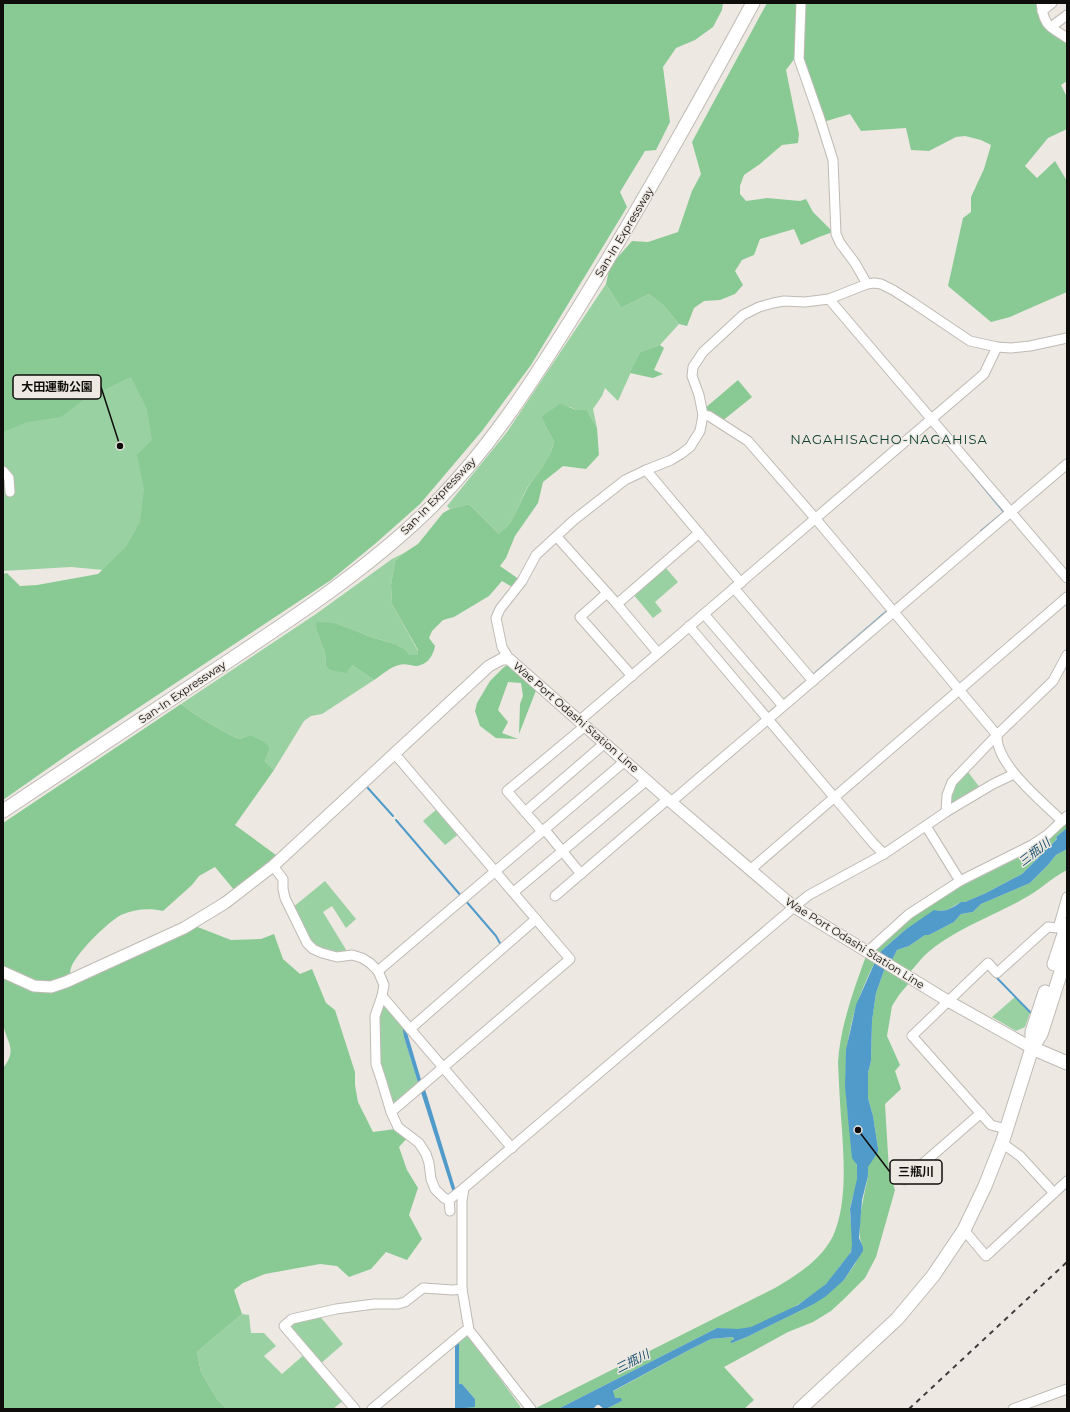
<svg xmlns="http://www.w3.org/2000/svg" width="1070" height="1412" viewBox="0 0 1070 1412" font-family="Montserrat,'Noto Sans JP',sans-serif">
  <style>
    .green { fill: #9ad1a3 }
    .forest { fill: #89ca94 }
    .water { fill: #509bc9 }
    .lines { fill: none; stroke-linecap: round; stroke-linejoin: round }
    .stream { stroke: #509bc9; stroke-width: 2 }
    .minor-casing { stroke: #bfbab4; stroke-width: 11 }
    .major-casing { stroke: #bfbab4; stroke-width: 13 }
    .highway-casing { stroke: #bfbab4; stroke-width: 15 }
    .minor { stroke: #fff; stroke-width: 9 }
    .major { stroke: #fff; stroke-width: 11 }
    .highway { stroke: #fff; stroke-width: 13 }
    .rail { stroke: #3f3c39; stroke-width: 2; stroke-dasharray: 5 5; stroke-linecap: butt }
    .labels { text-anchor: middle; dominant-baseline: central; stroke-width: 3; stroke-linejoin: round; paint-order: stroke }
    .street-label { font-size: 11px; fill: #0f0d0b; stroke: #ede8e2 }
    .water-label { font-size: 12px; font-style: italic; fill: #134d6d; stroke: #ede8e2 }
    .quarter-label { font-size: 13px; letter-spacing: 1px; fill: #0f4030; stroke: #ede8e2 }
    .leader { fill: none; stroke: #0f0d0b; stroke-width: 1.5 }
    .callout-dot { fill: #0f0d0b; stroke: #ede8e2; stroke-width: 1.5 }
    .callout { fill: #ede8e2; stroke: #0f0d0b; stroke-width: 1.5 }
    .callout-label { font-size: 12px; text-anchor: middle; font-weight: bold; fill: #0f0d0b }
  </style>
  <rect width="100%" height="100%" fill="#ede8e2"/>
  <g class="green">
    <path d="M606 284 621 308 649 294 664 306 679 324 660 345 640 352 618 401 605 388 602 396 593 409 597 428 587 410H577L570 407 541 417 554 442C552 448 550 456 547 462 540 473 530 481 525 492 518 507 512 524 500 535L469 504 450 509 447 506 507 432Z"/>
    <polygon points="244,353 114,571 71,567 3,571 3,400"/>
    <path d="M404 553 395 561 391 585 392 604 418 651 417 656H409L405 649 395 644 371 637 354 630 335 623 317 632 325 653 326 665H352L374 680 322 714 311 716 304 721 274 770 265 761 270 748 250 735 239 739C218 729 199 718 181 704L316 614 392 559Z"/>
    <polygon points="665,567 678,582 655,602 662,611 653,618 633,594"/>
    <polygon points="968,772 981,789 949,808 951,788"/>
    <polygon points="437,809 460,833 445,845 423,821"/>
    <polygon points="325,881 356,919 346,928 332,906 323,912 348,953 333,953 312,946 292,908"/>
    <polygon points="1015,997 1030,1013 1025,1027 1016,1031 992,1017"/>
    <polygon points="384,1002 405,1026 404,1037 419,1086 392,1107 380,1063 379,1016"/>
    <polygon points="242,1314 249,1315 251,1333 264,1333 276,1346 264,1356 282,1374 306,1353 344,1400 333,1409 227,1409 217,1399 201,1372 197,1352"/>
    <polygon points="318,1314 343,1344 319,1365 287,1325"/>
    <polygon points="469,1336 520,1406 521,1409 466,1409 475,1399 462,1384 459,1384 459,1340"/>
  </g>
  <g class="forest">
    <polygon points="3,3 723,3 722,10 713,27 695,40 676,48 663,67 670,122 656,150 645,151 620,192 627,207 531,365 482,431 420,504 376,543 331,580 70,753 3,800 3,574 7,573 20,586 37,585 98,574 126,547 140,522 144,489 137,455 152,440 147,409 131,377 86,398 61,417 28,422 3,432"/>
    <polygon points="767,3 799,3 798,54 786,70 799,134 798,143 782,145 760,164 744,175 740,186 740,194 746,201 767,198 800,201 806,199 813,212 833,232 819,237 801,245 794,229 760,239 754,255 742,260 735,271 743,285 735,294 720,300 704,301 694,308 687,326 679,324 664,306 649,294 621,308 606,284 610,266 632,241 648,242 678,232 692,191 701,174 692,142"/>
    <polygon points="804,3 1038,3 1067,42 1067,81 1061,85 1067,97 1067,129 1048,138 1025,166 1037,178 1055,161 1067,181 1067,292 1010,317 991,322 948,286 963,218 971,212 971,197 984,169 991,145 981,140 965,136 956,137 929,151 911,150 906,128 861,131 850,114 823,122 801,59"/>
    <polygon points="660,345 664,348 654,370 663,374 653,378 630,373 640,352"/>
    <polygon points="738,380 752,397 721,422 707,413 704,409"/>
    <path d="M560 404 577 410H587L597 428 599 455 586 469 563 466 543 482 538 503 515 536 506 558 500 566 520 580 514 588 502 581 489 596 454 617 443 620 432 631 429 638 435 646C433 656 428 664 417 666 411 666 405 663 399 665 390 667 382 675 374 680L352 665 346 673 330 670 326 665 325 653 317 632 316 622 335 623 354 630 371 637 395 644 405 649 409 655H417L418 650 392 604 391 585 395 561 404 553 418 544 443 513 450 509 469 504 499 534C512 526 518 506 525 493 530 481 540 473 546 462 550 456 552 449 554 442L541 417Z"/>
    <polygon points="509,664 537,688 519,734 520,704 523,696 521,683 508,682 498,710 508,722 502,733 518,739 496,738 480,726 475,711 477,703 490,681 504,667"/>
    <path d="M181 704C199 718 218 729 239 739L250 735 264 742 270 748 265 761 274 770 235 825 276 855 277 858 235 891 215 867 199 876 192 885 163 911C150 908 134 909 121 915 109 921 75 954 71 968 70 970 70 974 70 977L42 984 3 969V823Z"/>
    <polygon points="1067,818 1067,828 1056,837 1057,839 1022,874 986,893 965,902 961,902 947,910 939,911 905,930 879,953 874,950 893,930"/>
    <path d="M1067 849V870C1051 878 1039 891 1023 899 990 918 952 930 924 956 919 961 915 967 910 972L892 960 897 950 909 946 925 935H929L954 922 961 914 973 912 981 904 1030 883 1048 865 1056 855Z"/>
    <path d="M195 926 231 940 261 939 274 934 283 959 300 974 312 969 326 1003 335 1010 355 1072V1085L358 1102 373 1132 395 1129 408 1137 399 1147 407 1170 418 1188 409 1215 422 1239 407 1260 386 1252 371 1269 349 1277 337 1266 320 1264 265 1274 243 1283 234 1290 242 1314 197 1352 201 1372 217 1399 227 1409H3V1068C19 1048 5 1042 3 1022 1 1007 3 991 3 976L37 990Z"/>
    <path d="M866 956 875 962C868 976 862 989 857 1004 839 1056 846 1109 855 1161 863 1176 852 1194 850 1209 849 1222 856 1239 851 1251 849 1257 844 1261 840 1266 836 1272 832 1278 827 1283 812 1298 771 1322 751 1328 740 1331 728 1329 717 1328L558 1409H534L775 1288C797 1275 821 1260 833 1236 847 1205 844 1162 842 1130 840 1107 839 1085 838 1062 840 1027 854 989 866 956Z"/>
    <path d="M885 968 909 983 899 995 892 1006 887 1036 900 1065 895 1071 901 1089 885 1104 889 1171 895 1190 876 1257 865 1278 844 1299 831 1311 813 1322 788 1332 724 1367 754 1400 744 1409H608V1408L622 1401 615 1398 612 1392 689 1350 711 1339 734 1337 732 1343 749 1336 812 1305 844 1280 855 1264 863 1247C854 1232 865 1193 868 1176 869 1173 867 1171 868 1167 869 1160 877 1156 878 1148L873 1116 868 1098V1073L871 1061 872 1021 876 993Z"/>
  </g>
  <g class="water">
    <polygon points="1067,828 1067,849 1056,855 1048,865 1030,883 981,904 973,912 961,914 954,922 929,935 925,935 909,946 897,950 892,960 879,953 905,930 934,910 939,911 947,910 955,906 961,902 965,902 986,893 1022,874 1057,839 1056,837"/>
    <polygon points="875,962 885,968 876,993 872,1021 871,1061 868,1073 868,1098 873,1116 878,1148 878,1152 868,1167 868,1176 862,1200 859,1238 863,1247 863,1251 844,1280 825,1297 812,1305 749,1336 732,1343 730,1342 734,1339 733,1337 711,1339 689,1350 613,1391 615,1398 621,1398 622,1401 608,1408 608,1409 604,1409 599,1405 597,1405 593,1409 558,1409 717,1328 738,1329 751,1327 798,1305 826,1284 851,1252 852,1245 850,1209 857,1179 857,1165 852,1158 848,1118 845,1086 846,1050 856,1005"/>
    <polygon points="405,1026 422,1083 419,1086 404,1037 403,1030"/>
    <polygon points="424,1086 456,1191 453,1193 420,1089"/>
    <polygon points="455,1340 459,1340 459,1384 462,1384 475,1399 475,1407 455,1409"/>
  </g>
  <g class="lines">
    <g class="stream">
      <polyline points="971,472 1004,512 981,531"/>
      <polyline points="814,674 887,611"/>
      <polyline points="367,787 393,816"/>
      <polyline points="396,820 462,897"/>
      <polyline points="465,900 496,936 501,945"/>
      <polyline points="996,977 1031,1013"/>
    </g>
    <defs>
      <g id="minor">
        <polyline points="801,3 799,59 820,119 833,160 836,234 840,243 855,263 867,284"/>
        <path d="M1041 3C1044 26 1049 26 1067 38"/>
        <polyline points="1042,11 1052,3"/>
        <polyline points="1051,27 1067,15"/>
        <polyline points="829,299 1067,578"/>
        <path d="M703 415 709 416 748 441 815 518 997 735C995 764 1043 802 1062 821L1067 816"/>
        <polyline points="646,470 741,583"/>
        <polyline points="3,471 9,478 10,492"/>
        <polyline points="557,537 617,604"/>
        <polyline points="734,588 813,681"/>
        <polyline points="607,593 580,617 632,676"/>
        <polyline points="704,614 783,706"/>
        <polyline points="689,626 873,843 884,854"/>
        <polyline points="658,653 617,604 699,533"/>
        <polyline points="509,659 502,647 496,618 500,609 522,581 536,555 574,520 625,480 646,470 671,460 681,454 690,447 700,431 703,415 699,395 692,376 693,367 703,352 743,315 759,307 773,303 784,301 805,302 829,299 867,284 874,283 881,284 893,290 912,302 970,341 997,347 1011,348 1030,346 1067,338"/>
        <polyline points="579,721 984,374 997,347"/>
        <polyline points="671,802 1067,464"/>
        <polyline points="525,812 605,743"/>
        <polyline points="946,812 947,795 952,782 997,735 1053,681 1067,655"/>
        <polyline points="926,826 960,881"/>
        <polyline points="273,866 283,879 283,889 285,898 307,943 313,949 322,953 337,957 352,955 362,958 370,963 378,971 384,985 382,996 375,1016 376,1064 381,1079 391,1112 398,1127 419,1143 426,1154 429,1163 431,1179 435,1189 444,1198 449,1200"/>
        <polyline points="750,870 1067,597"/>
        <polyline points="581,874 545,830 540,829 507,791 585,726"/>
        <polyline points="515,891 647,780"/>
        <polyline points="555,896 668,799"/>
        <polyline points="868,951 909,914 960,881 1032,845 1047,835 1062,821"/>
        <polyline points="378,971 625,761"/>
        <polyline points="382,996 512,1148"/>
        <polyline points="410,1029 536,919"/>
        <polyline points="391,1112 570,959 394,753"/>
        <polyline points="1006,1129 991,1125 912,1036 988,963 997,973 1048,927 1058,928 1067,897"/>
        <polyline points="1002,1143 1020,1156 1054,1193"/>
        <polyline points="904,1180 981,1113"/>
        <polyline points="464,1188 462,1201 462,1289 469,1330 531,1409"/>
        <polyline points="449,1200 464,1188 794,907 809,895 884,854 946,812 993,784 1014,774"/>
        <polyline points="449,1200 450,1211"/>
        <polyline points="964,1230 986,1256 1067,1181"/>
        <polyline points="355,1409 284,1326 292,1319 336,1309 374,1304 398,1304 405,1302 423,1288 453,1290 462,1289"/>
        <polyline points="372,1409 465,1331 469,1330"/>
        <polyline points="1013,1409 1067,1389"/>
      </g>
      <polyline id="major" points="3,972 34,986 51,987 66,982 184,928 225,903 273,866 489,666 502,659 509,659 671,802 794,907 948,1001 1032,1048"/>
      <g id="highway">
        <path d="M3 811C77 762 151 713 224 664 293 618 363 572 423 515 486 455 533 381 579 307 640 208 697 106 753 3"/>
        <polyline points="1054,964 1067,925"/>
        <polyline points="1032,1048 1032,1032 1045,992"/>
        <polyline points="1032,1048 1067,1063"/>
        <polyline points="800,1409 897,1319 933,1276 964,1230 985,1186 1002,1143 1032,1048 1041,1034 1067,953"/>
      </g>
    </defs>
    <use href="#minor" class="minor-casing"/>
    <use href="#major" class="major-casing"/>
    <use href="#highway" class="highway-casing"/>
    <use href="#minor" class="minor"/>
    <use href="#major" class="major"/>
    <use href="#highway" class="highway"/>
    <polyline class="rail" points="909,1409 1067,1262"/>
  </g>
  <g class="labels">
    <g class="street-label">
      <text transform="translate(624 232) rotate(-59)">San-In Expressway</text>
      <text transform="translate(438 496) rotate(-46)">San-In Expressway</text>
      <text transform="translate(182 692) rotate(-34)">San-In Expressway</text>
      <text transform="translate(576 717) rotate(41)">Wae Port Odashi Station Line</text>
      <text transform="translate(855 943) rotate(32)">Wae Port Odashi Station Line</text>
    </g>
    <g class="water-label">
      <text transform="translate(1034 852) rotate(-38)">三瓶川</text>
      <text transform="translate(632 1361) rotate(-27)">三瓶川</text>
    </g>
    <g class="quarter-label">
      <text x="889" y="439">NAGAHISACHO-NAGAHISA</text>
    </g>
  </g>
  <path class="leader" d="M120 446L101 387M858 1130L890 1172"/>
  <g class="callout-dot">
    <circle cx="120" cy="446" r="4"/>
    <circle cx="858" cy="1130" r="4"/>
  </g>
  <g class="callout">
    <rect x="13" y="375" width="88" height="24" rx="4"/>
    <rect x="890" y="1160" width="52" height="24" rx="4"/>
  </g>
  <g class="callout-label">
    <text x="57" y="391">大田運動公園</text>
    <text x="916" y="1176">三瓶川</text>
  </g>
  <rect width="1070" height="1412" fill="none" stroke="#0f0d0b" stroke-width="8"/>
</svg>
